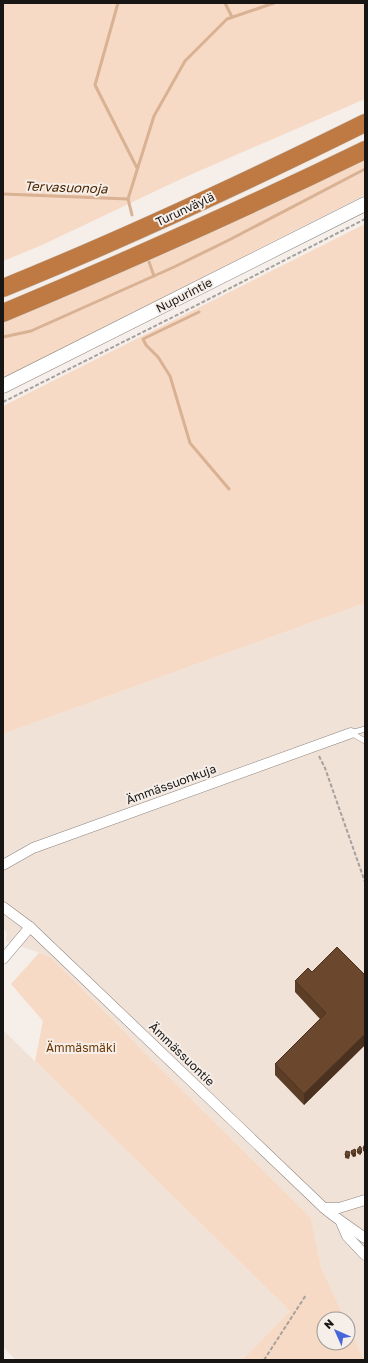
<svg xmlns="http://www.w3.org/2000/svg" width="368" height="1363" viewBox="0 0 368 1363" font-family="'Golos Text',sans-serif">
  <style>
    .built { fill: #f1e2d8 }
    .green { fill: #f6dac5 }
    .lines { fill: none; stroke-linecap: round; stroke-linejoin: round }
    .stream { stroke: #d9b193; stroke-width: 3 }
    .service-casing { stroke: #8b847f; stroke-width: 6 }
    .minor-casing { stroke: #8b847f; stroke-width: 11 }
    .secondary-casing { stroke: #8b847f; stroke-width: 15 }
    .motorway-casing { stroke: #cccccb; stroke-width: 19 }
    .path { stroke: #a6a19d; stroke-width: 2; stroke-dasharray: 4 2; stroke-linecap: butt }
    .service { stroke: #fff; stroke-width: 5 }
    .minor { stroke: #fff; stroke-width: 10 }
    .secondary { stroke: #fff; stroke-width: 14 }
    .motorway { stroke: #be7a42; stroke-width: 18 }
    .wall { fill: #5c3e27 }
    .shaded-wall { fill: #4b3220 }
    .building { fill: #6b482d; stroke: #4b3220 }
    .labels { text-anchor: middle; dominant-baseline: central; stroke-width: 4; stroke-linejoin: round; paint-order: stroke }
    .street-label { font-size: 12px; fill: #181614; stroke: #f6eee9 }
    .park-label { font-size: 12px; fill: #6d3a07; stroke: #f6eee9 }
    .water-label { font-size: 13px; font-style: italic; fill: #4c2601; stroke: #f6eee9 }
  </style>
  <rect width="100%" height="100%" fill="#f6eee9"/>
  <g class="built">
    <polygon points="365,603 365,1360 364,1360 348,1326 348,1319 345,1319 321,1267 311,1218 154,1062 51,957 6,941 7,933 3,927 3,734"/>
    <polygon points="3,1030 290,1311 242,1360 16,1360 3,1347"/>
  </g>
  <g class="green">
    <polygon points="3,3 365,3 365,99 183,178 40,246 3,261"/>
    <path d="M365 159V195L3 378V323C125 272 247 219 365 159Z"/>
    <polygon points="365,224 365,603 3,734 3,406"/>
    <polygon points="39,953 51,957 154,1062 311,1218 321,1267 345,1319 324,1319 324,1343 348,1343 348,1325 364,1360 242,1360 290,1311 35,1061 43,1021 11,984"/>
  </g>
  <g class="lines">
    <g class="stream">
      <polyline points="118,3 95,85 137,168"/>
      <polyline points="225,3 232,17"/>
      <polyline points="3,194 128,199"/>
      <polyline points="128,199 154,116 185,61 227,19 274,3"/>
      <polyline points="128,199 132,215"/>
      <polyline points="149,262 154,276"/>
      <polyline points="199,312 143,339 146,345 158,357 170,376 190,443 229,489"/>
      <polyline points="3,337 31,331 174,267 229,240 365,169"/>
    </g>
    <defs>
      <g id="service">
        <polyline points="351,733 365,741"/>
        <polyline points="351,733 365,729"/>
      </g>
      <g id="minor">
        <polyline points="3,865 33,848 351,733"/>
        <path d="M3 907 30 927 324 1208C337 1219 351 1228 365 1238"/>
        <polyline points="3,959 30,927"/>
        <polyline points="324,1208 339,1208 365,1200"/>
        <polyline points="341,1222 347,1236 365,1255"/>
      </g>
      <polyline id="secondary" points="3,386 365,204"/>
      <g id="motorway">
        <path d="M3 288C126 238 246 182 365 123"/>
        <path d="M3 313C125 262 246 208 365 150"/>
      </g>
    </defs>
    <use href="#service" class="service-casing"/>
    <use href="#minor" class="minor-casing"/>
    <use href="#secondary" class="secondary-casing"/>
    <use href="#motorway" class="motorway-casing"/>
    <g class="path">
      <polyline points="3,402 203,302 365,219"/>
      <polyline points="319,756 325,768 365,882"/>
      <polyline points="264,1360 306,1295"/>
    </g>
    <use href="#service" class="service"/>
    <use href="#minor" class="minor"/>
    <use href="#secondary" class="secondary"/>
    <use href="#motorway" class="motorway"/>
  </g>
  <g class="wall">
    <polygon points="312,972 365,975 365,1045 304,1105 275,1075 275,1064 320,1019 295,992 295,981"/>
    <polygon points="365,1144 365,1152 363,1151 363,1148"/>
    <polygon points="357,1150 362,1152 360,1155 357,1153"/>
    <polygon points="351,1151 356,1156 353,1157 351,1154"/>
    <polygon points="345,1155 350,1155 349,1159 345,1158"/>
  </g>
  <g class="shaded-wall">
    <polygon points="365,1034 365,1045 304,1105 304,1094"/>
    <polygon points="362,1149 362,1152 360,1155 360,1152"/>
    <polygon points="356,1152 356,1156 353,1157 353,1154"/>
  </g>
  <g class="building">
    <polygon points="337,947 365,975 365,1034 304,1094 275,1064 326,1013 295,981 308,968 312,972"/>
    <polygon points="365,1144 365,1149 363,1148"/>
    <polygon points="360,1146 362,1149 360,1152 357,1150"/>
    <polygon points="355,1149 356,1152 353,1154 351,1151"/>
    <polygon points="346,1151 350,1152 349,1156 345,1155"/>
  </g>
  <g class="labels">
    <g class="street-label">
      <text transform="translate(185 209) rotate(-25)">Turunväylä</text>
      <text transform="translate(184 295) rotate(-27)">Nupurintie</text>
      <text transform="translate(171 784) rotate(-20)">Ämmässuonkuja</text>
      <text transform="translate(182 1054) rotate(44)">Ämmässuontie</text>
    </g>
    <g class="park-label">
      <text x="81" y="1047">Ämmäsmäki</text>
    </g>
    <g class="water-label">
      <text transform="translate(66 187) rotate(2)">Tervasuonoja</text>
    </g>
  </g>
  <rect width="368" height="1363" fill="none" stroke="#181614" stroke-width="8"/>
  <g transform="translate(336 1331) rotate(315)"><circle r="19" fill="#f6eee9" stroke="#9d9894"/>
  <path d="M0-3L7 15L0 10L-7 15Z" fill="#4766d9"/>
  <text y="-6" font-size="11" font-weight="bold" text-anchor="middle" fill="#181614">N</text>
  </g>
</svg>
